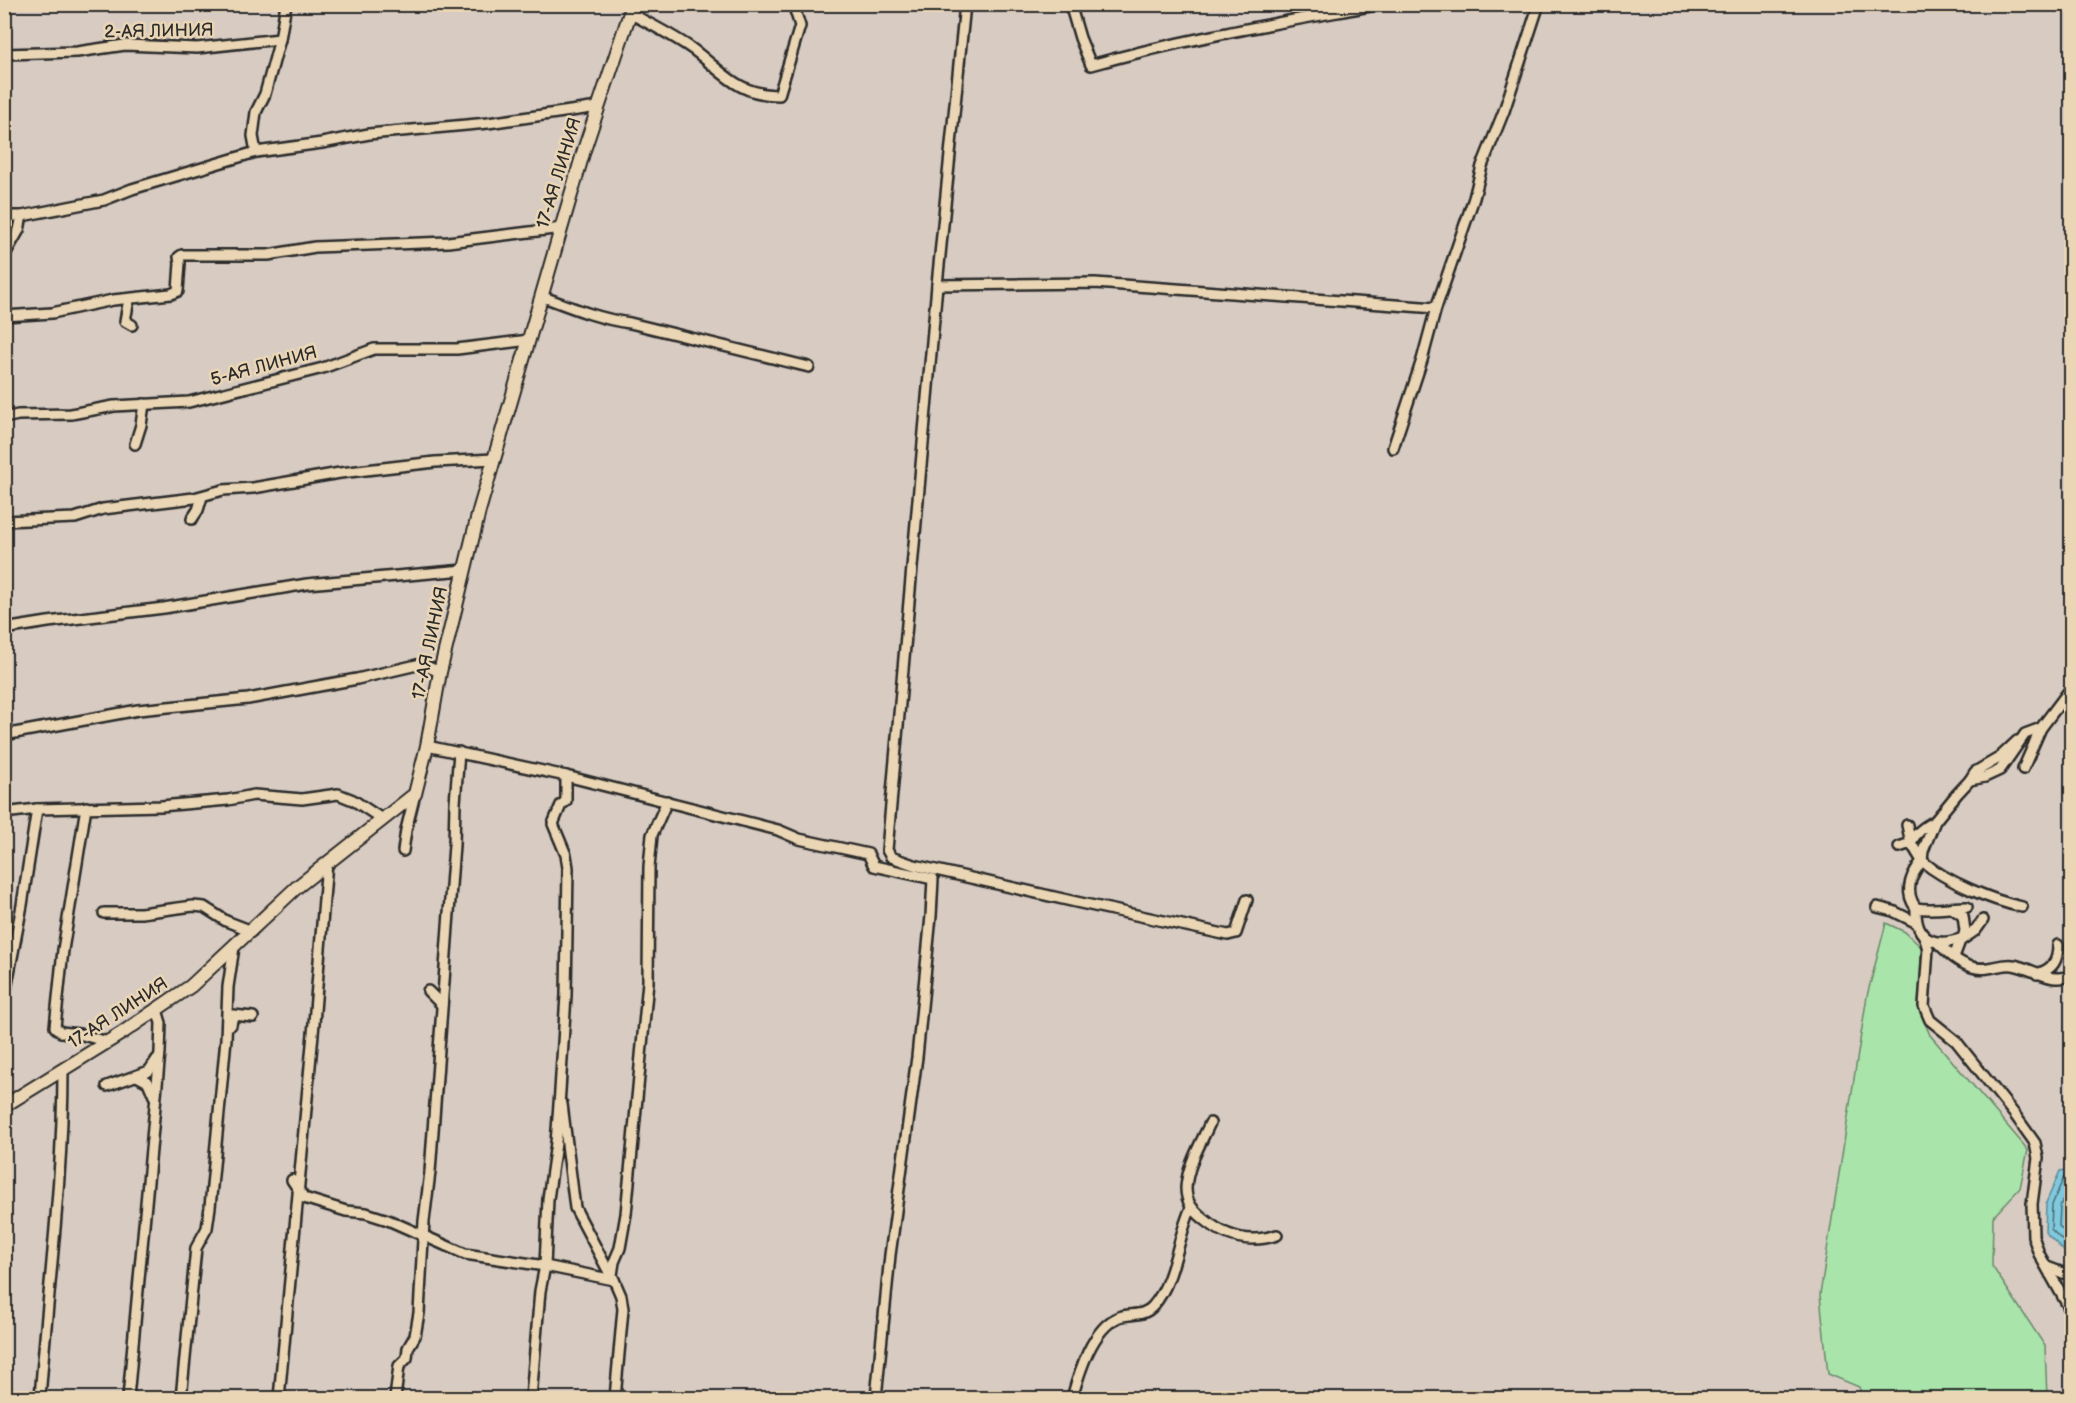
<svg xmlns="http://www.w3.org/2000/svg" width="2076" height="1403" viewBox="0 0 2076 1403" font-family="'Balsamiq Sans',sans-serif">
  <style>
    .green { fill: #a9e4aa; stroke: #6a886a; stroke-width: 1.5 }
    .water { fill: #7fc9df; stroke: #5d8a97; stroke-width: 1.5 }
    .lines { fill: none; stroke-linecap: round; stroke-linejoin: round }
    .shore { stroke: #4d6a73; stroke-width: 1.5 }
    .minor-casing { stroke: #2b2b2b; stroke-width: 14 }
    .tertiary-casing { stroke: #2b2b2b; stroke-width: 16 }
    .minor { stroke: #ead6b4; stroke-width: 9 }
    .tertiary { stroke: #ead6b4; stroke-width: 12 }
    .labels { text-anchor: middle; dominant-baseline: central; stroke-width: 5; stroke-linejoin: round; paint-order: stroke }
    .street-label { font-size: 18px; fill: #2b2b2b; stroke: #ead6b4 }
  </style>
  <rect width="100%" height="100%" fill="#d7cbc2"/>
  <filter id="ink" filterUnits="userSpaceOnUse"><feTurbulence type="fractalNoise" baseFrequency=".0167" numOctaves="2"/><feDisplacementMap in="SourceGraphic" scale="12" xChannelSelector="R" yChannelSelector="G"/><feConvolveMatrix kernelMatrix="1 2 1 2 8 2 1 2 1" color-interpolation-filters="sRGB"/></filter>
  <g filter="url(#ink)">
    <polygon class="green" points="1886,923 1905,932 1921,947 1921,1014 1930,1035 2028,1150 2020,1188 1993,1217 1992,1266 2045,1346 2047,1398 1863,1398 1859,1387 1828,1374 1820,1295 1867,996"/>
    <polygon class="water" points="2071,1169 2072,1169 2071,1258 2045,1232 2046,1203 2060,1171"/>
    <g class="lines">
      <g class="shore">
        <polyline points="2072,1175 2064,1177 2052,1205 2051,1229 2072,1250"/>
        <polyline points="2072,1182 2060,1206 2059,1226 2072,1239"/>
      </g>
      <defs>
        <g id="minor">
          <polyline points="965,4 937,285 887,850 891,857 914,865 1076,902 1228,935 1236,933 1247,900"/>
          <path d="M1070 4 1080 38 1091 65C1186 38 1284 22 1381 4"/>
          <path d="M630 13C651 25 675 36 695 51 724 73 738 95 779 95L800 26 793 4"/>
          <polyline points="4,54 77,52 125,45 197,48 280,39 286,4"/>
          <polyline points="256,152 253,136 256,112 265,94 280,39"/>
          <polyline points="4,216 22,216 104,200 132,189 256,152 322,143 369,134 488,123 598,107"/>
          <polyline points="4,256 19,230 22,216"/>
          <polyline points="937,285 1095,283 1436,308"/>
          <path d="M541 296C570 307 599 319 630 323L809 367"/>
          <polyline points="129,299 125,321 132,325"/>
          <polyline points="4,316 52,313 113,300 171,294 178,291 180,263 179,257 182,255 268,255 315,247 448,242 562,228"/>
          <polyline points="4,418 18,415 71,414 114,406 189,402 323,368 374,349 457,349 529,340"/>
          <polyline points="135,444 141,425 144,404"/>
          <polyline points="1393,448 1422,360 1436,308 1474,198 1482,166 1504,111 1539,4"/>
          <polyline points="192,519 198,510 202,497"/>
          <polyline points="4,521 75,518 103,509 194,498 223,490 253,488 340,473 435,462 494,459"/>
          <polyline points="4,629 48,622 164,608 307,584 464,570"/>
          <polyline points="4,735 138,710 248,699 357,679 421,664 440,672"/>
          <polyline points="427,746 566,776 778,830 799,839 868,854 874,866 933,879 931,916 917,1057 890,1255 876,1398"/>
          <polyline points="2023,769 2041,728 2072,687"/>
          <polyline points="1970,780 1975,772 1999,758 2017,741"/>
          <polyline points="86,807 63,950 55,1027 61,1032 79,1034 108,1042"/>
          <polyline points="4,813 37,809 161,806 228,800 254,795 302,799 338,794 353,800 382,819"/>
          <path d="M1935 821C1924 827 1916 832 1911 843L1922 861C1910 876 1904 892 1916 908 1934 911 1950 907 1967 907"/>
          <polyline points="1899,847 1911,843 1907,825"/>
          <polyline points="403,851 406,830 415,794"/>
          <polyline points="1877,907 1893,911 1915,922"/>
          <path d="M2022 907C1991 900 1947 882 1922 861L1923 851 1935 821 1957 794 1970 780 1985 777 2000 770 2025 734 2041 728"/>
          <path d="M1916 908C1915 941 1935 948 1963 938L1965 931 1963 916 1952 908"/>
          <polyline points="104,913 141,913 193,906 204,907 226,921 252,931"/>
          <polyline points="1924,936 1928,949 1924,1006 1930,1020 1956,1041 2015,1115 2035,1143 2038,1158 2032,1204 2033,1236 2039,1254 2072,1313"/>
          <path d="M1938 943C1948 953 1958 963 1972 967 1988 972 1999 963 2013 965 2033 968 2051 985 2072 975"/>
          <polyline points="1954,957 1960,941 1976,930 1983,920"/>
          <path d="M2037 974C2053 969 2058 961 2058 945"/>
          <polyline points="428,991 442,1005"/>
          <polyline points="4,1000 22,905 37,809"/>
          <polyline points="231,1025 233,1015 253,1017"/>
          <polyline points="137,1076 148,1082 154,1096"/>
          <polyline points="107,1086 149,1071 157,1059"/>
          <polyline points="562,1104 575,1208 612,1278"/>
          <path d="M1210 1123C1201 1143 1187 1166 1186 1188 1186 1203 1193 1210 1204 1219 1225 1237 1250 1244 1277 1235"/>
          <polyline points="292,1180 304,1198 346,1211 366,1213 388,1220 465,1254 545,1266 614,1280"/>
          <polyline points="2047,1267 2063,1273 2072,1274"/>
          <path d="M40 1398C48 1289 63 1180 63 1070"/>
          <polyline points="128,1398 160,1052 161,1023 157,1010"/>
          <polyline points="181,1398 196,1248 207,1228 210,1207 226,1039 228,987 234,947"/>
          <polyline points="279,1398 314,1023 327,862"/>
          <polyline points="395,1398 399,1366 407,1358 408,1348 415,1336 419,1313 424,1221 430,1172 454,845 455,803 459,752"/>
          <polyline points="531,1398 540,1291 545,1266 548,1199 556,1143 560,1091 566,995 568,868 566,855 553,824 561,805 566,801 566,776"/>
          <polyline points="615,1398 623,1309 621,1296 612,1275 614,1262 620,1248 626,1214 648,982 649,867 652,835 667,801"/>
          <path d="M1072 1398C1079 1373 1092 1328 1119 1317 1130 1313 1144 1317 1153 1306 1175 1281 1177 1238 1191 1208"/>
        </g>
        <polyline id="tertiary" points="4,1106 122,1033 191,986 297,887 415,794 427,746 440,672 479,511 584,150 633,4"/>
      </defs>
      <use href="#minor" class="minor-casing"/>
      <use href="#tertiary" class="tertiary-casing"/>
      <use href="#minor" class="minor"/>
      <use href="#tertiary" class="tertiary"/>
    </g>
  </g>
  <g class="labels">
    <g class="street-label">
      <text transform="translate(159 31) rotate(-1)">2-АЯ ЛИНИЯ</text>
      <text transform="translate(559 173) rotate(-73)">17-АЯ ЛИНИЯ</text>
      <text transform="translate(264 366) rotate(-15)">5-АЯ ЛИНИЯ</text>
      <text transform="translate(430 643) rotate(-78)">17-АЯ ЛИНИЯ</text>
      <text transform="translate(118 1013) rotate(-33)">17-АЯ ЛИНИЯ</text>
    </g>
  </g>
  <rect width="2076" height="1403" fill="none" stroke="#ead6b4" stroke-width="24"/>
  <rect x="12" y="12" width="2052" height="1379" fill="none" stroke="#2b2b2b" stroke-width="2" filter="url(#ink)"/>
</svg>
